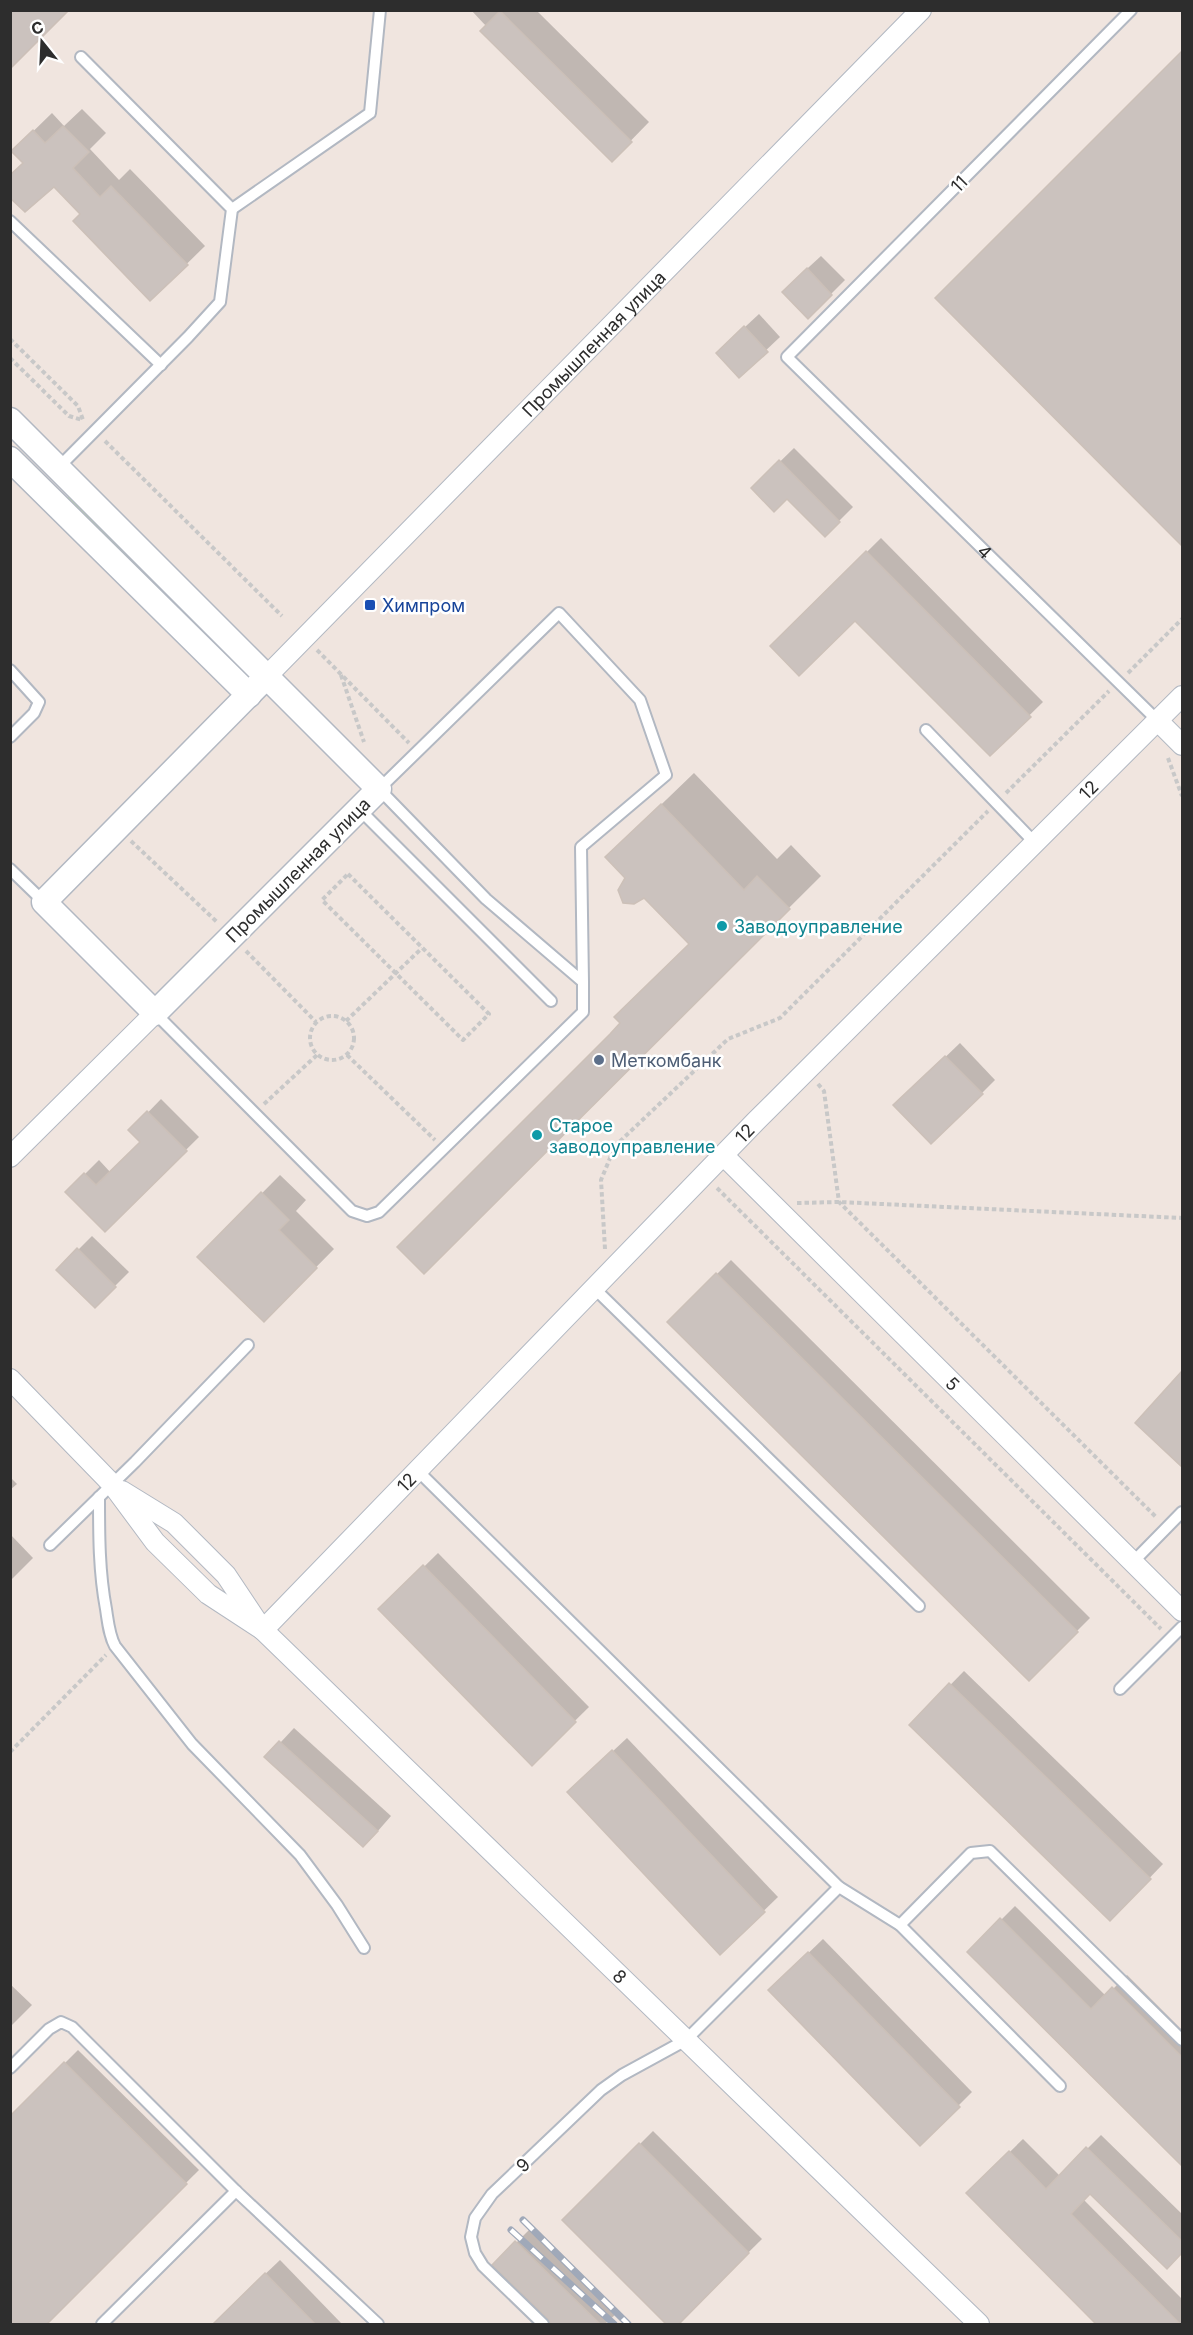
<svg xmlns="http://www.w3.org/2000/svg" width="1193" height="2335" viewBox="0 0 1193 2335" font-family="Inter,sans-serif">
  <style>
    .green { fill: #c4eb96 }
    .shadow { fill: #0003 }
    .building { fill: #cbc2be; stroke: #ccc0b8; stroke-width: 1.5 }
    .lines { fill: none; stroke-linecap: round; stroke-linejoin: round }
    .service-casing { stroke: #b2b8c2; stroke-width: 14 }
    .minor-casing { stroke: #b2b8c2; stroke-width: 22 }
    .tertiary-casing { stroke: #b2b8c2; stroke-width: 27 }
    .path { stroke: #c8c8c8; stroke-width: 4; stroke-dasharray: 4.5 3; stroke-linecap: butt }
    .service { stroke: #fff; stroke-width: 10 }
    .minor { stroke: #fff; stroke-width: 20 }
    .tertiary { stroke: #fff; stroke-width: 24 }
    .rail-casing { stroke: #a0a9b9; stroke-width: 7 }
    .rail { stroke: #fff; stroke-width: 4.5; stroke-dasharray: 14; stroke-linecap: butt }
    .transit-dot { fill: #1a4fb4; stroke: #fff; stroke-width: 2 }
    .culture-dot { fill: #0f9aa8; stroke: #fff; stroke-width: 2 }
    .service-dot { fill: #5c6f8a; stroke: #fff; stroke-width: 2 }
    .labels { text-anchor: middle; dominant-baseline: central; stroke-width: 5; stroke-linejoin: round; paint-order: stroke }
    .street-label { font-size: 18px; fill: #2d2d2d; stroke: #fff }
    .transit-label { font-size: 18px; fill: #164399; stroke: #fff; text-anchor: start }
    .culture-label { font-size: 18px; fill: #0d838f; stroke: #fff; text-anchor: start }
    .service-label { font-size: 18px; fill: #4e5e75; stroke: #fff; text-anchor: start }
  </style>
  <rect width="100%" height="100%" fill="#f0e5df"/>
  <polygon class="green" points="72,493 218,640 212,646 66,500"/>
  <g class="shadow">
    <polygon points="471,10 536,10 649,122 612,160"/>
    <polygon points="1182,53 1182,544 937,298"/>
    <polygon points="82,109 106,133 90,149 119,180 130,169 205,246 151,299 82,214 54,185 24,163 13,151 52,113 64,126"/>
    <polygon points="821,256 845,280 808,317 797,278"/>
    <polygon points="759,314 780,337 739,376 731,340"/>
    <polygon points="794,448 853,507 825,535 787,497 753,488"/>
    <polygon points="881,538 1043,702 990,754 855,619 772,646"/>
    <polygon points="694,773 777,859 791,845 821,876 424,1272 611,1035 691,943 626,877 640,825"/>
    <polygon points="960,1043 995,1080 982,1093 909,1092"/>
    <polygon points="161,1099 199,1137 105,1230 67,1192 99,1160 111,1173 142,1142 131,1130"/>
    <polygon points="280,1175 306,1200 296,1211 334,1249 264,1320 199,1257"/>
    <polygon points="92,1236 129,1272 95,1306 58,1270"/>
    <polygon points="731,1260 1090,1618 1029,1679 669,1322"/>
    <polygon points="1182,1374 1182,1464 1137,1422"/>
    <polygon points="10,1477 17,1484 10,1490"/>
    <polygon points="10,1534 33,1558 10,1581"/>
    <polygon points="438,1553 589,1707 532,1763 381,1609"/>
    <polygon points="964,1671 1163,1864 1110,1919 911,1725"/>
    <polygon points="294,1728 391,1816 377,1832 267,1757"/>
    <polygon points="627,1738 778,1897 720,1953 583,1779"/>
    <polygon points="1015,1906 1106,1996 1127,1975 1182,2030 1182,2164 969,1952"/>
    <polygon points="823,1939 972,2092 920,2144 770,1990"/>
    <polygon points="10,1984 32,2005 10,2027"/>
    <polygon points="78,2050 199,2170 44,2324 10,2118"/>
    <polygon points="653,2131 762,2239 676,2324 564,2220"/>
    <polygon points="1101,2135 1182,2214 1182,2252 1167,2267 1090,2192 1083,2199 1182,2299 1182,2324 1099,2324 968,2193 1023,2139 1060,2176"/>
    <polygon points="530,2229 617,2313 605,2324 554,2324 494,2265"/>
    <polygon points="280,2260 342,2324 213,2324"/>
  </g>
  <g class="building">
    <polygon points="10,10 69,10 10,69"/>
    <polygon points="500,11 632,142 612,162 480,31"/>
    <polygon points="1182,51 1182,546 935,298"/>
    <polygon points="63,126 89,152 73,168 100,197 111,186 188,265 150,301 73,221 80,214 54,187 25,212 10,198 10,175 23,163 11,151 33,130 45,143"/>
    <polygon points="807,268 832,295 808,319 782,292"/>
    <polygon points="744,326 768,352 739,378 716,353"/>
    <polygon points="779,460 840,522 825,537 787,499 774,512 751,488"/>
    <polygon points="866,551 1031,717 990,756 855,621 799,676 770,646"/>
    <polygon points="661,804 744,890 757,876 790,909 424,1274 397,1247 610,1034 620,1023 614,1017 689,944 644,898 634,904 623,903 618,890 625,878 605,857"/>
    <polygon points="945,1056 983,1094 931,1144 893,1105"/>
    <polygon points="147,1111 187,1151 105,1232 65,1192 84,1173 96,1185 140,1142 128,1130"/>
    <polygon points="261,1192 289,1220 279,1230 317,1268 264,1322 197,1257"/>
    <polygon points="77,1248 116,1287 95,1308 56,1270"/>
    <polygon points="716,1273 1078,1632 1029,1681 667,1322"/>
    <polygon points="1182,1371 1182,1467 1135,1423"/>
    <polygon points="423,1565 576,1722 532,1766 378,1609"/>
    <polygon points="949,1683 1151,1879 1110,1921 909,1725"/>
    <polygon points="279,1741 378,1831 363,1847 264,1757"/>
    <polygon points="612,1750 765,1912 720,1955 567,1792"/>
    <polygon points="1000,1918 1091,2009 1112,1987 1182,2057 1182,2166 967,1952"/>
    <polygon points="808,1952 960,2107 920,2146 768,1990"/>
    <polygon points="64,2062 187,2184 46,2325 10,2325 10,2116"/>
    <polygon points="639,2143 749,2253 678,2325 667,2325 562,2220"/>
    <polygon points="1086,2147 1182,2241 1182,2253 1167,2269 1090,2194 1071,2214 1181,2325 1097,2325 966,2193 1009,2151 1046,2189"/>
    <polygon points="515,2241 601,2325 551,2325 548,2319 492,2265"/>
    <polygon points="265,2273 316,2325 212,2325"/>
  </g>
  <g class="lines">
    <defs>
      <g id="service">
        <path id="s1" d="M1131 10 787 357 1158 721"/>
        <polyline points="232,209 370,113 380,10"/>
        <polyline points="10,221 161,365"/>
        <polyline points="58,468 188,337 220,302 232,209 81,57"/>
        <polyline points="10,670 39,702 34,713 10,737"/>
        <polyline points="926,730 1035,843"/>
        <polyline points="359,809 551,1001"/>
        <polyline points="10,869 44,902"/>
        <polyline points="155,1013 352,1211 367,1216 379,1212 583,1012 583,982 486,899 379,789 559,613 640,700 666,775 581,847 583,982"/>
        <polyline points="594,1288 919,1606"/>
        <polyline points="417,1470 839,1887 900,1925 1060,2086"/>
        <path d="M99 1497C99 1535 99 1572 106 1609 108 1622 109 1635 115 1646L192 1744 300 1855 337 1905 364 1948"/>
        <polyline points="50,1545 135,1462 248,1345"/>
        <polyline points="1133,1562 1182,1512"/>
        <polyline points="1120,1689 1182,1627"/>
        <polyline points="900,1925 971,1853 990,1851 1182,2040"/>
        <polyline points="10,2068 49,2029 61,2022 72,2027 236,2191 102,2324"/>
        <polyline points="236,2191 378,2324"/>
        <polyline points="543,2324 483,2266 475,2253 471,2237 475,2218 492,2194 601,2090 622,2075 686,2040 839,1887"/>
      </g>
      <g id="minor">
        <path id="s2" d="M267 676 921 10"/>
        <polyline points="1158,721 1182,745"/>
        <path id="s3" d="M723 1155 1182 1611"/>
        <polyline points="10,1157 155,1013"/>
        <path id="s4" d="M10 1379 112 1484 155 1542 208 1594 263 1630 979 2324"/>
        <polyline points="122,1491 174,1523 226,1575 258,1623"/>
        <path id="s5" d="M263 1630 756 1121 1182 696"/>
      </g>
      <g id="tertiary">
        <polyline points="10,420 379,789 155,1013 44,902 267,676"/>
        <polyline points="10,459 249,695"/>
      </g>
    </defs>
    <use href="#service" class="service-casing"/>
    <use href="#minor" class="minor-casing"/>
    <use href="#tertiary" class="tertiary-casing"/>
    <g class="path">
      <polyline points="10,339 78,406 83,420"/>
      <polyline points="10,358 69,416 82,420"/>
      <polyline points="105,441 282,616"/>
      <polyline points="317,650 409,743"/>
      <polyline points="1128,673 1182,619"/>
      <polyline points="341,675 364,742"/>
      <polyline points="1168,758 1182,796"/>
      <polyline points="1006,793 1109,691"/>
      <polyline points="131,841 217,922"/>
      <polygon points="348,874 489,1014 463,1040 322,900"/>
      <polyline points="246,951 316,1022"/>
      <circle cx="332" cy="1038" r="22"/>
      <polyline points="346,1021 422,948"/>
      <polyline points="347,1055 435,1140"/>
      <polyline points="818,1084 824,1091 839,1202 1156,1517"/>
      <polyline points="264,1104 317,1055"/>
      <polyline points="717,1188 1161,1629"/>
      <polyline points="797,1203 839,1202 1182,1218"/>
      <polyline points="605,1249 601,1180 615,1146 728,1039 780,1018 988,811"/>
      <polyline points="10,1752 106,1655"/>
    </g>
    <use href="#service" class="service"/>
    <use href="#minor" class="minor"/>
    <use href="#tertiary" class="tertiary"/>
    <defs>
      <g id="rail">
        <polyline points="523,2220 628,2324"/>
        <polyline points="511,2230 614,2324"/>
      </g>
    </defs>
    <use href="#rail" class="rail-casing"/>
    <use href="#rail" class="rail"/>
  </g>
  <rect class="transit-dot" x="364" y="599" width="12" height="12" rx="3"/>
  <g class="culture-dot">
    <circle cx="722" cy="926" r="6"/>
    <circle cx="537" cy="1135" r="6"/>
  </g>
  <circle class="service-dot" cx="599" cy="1060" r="6"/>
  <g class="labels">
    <g class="street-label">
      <text transform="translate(959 184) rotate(-45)">11</text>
      <text stroke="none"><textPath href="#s2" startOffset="466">Промышленная улица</textPath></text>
      <text stroke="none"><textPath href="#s1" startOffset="766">4</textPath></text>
      <text stroke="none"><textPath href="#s5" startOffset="1178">12</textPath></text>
      <text transform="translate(298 870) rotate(-45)">Промышленная улица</text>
      <text stroke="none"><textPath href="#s5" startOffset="692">12</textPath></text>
      <text stroke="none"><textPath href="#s3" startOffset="324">5</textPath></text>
      <text stroke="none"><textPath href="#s5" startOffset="206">12</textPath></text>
      <text stroke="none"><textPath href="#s4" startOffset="856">8</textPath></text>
      <text transform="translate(523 2165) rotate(-44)">9</text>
    </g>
    <g class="transit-label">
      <text x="382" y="605">Химпром</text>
    </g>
    <g class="culture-label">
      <text x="734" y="926">Заводоуправление</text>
      <text x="549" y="1125">Старое<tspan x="549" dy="21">заводоуправление</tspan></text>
    </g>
    <g class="service-label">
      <text x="611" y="1060">Меткомбанк</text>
    </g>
  </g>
  <rect width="1193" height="2335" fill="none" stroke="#2d2d2d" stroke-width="24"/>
  <g transform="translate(42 42) rotate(342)" stroke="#ffffff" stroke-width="4.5" paint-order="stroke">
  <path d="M0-4.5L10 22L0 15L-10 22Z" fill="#2d2d2d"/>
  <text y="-9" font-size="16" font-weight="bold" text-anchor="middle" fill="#2d2d2d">С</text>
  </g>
</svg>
